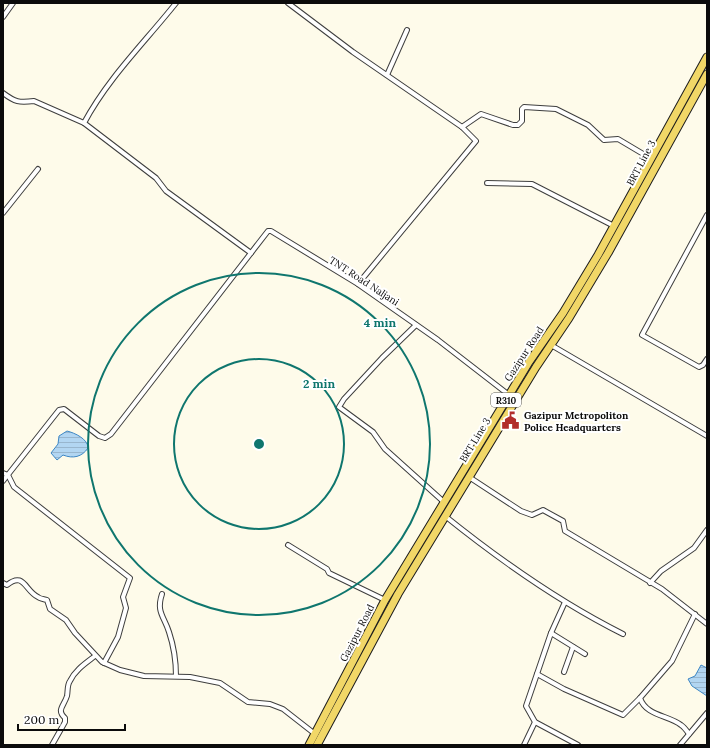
<svg xmlns="http://www.w3.org/2000/svg" width="710" height="748" viewBox="0 0 710 748" font-family="Lora,serif">
  <style>
    .water { fill: url(#water-rules); stroke: #3d87c5 }
    .lines { fill: none; stroke-linecap: round; stroke-linejoin: round }
    .street-casing { stroke: #3e3e3e; stroke-width: 6 }
    .primary-casing { stroke: #1c1c1c; stroke-width: 9 }
    .street { stroke: #fff; stroke-width: 4 }
    .primary { stroke: #f1d767; stroke-width: 7 }
    .ring { fill: none; stroke: #0f766e; stroke-width: 2 }
    .labels { text-anchor: middle; dominant-baseline: central; stroke-width: 4; stroke-linejoin: round; paint-order: stroke }
    .shield { fill: #fff; stroke: #545454; stroke-width: 1 }
    .shield-label { font-size: 9px; font-weight: bold; fill: #0b0b0b }
    .street-label { font-size: 10px; fill: #0b0b0b; stroke: #fff }
    .poi-label { font-size: 10px; font-weight: bold; fill: #0b0b0b; stroke: #fff; text-anchor: start }
    .centre { fill: #0f766e; stroke: #fff; stroke-width: 2 }
    .ring-label { font-size: 12px; text-anchor: middle; font-weight: bold; fill: #0f766e; stroke: #fff; stroke-width: 4; stroke-linejoin: round; paint-order: stroke }
  </style>
  <defs>
    <pattern id="water-rules" width="6" height="5" patternUnits="userSpaceOnUse"><rect width="6" height="5" fill="#b2d6f2"/><path d="M0 2.5h6" fill="none" stroke="#98b6ce"/></pattern>
  </defs>
  <rect width="100%" height="100%" fill="#fefbea"/>
  <g class="water">
    <path d="M67 431C75 433 88 439 88 448 82 457 73 459 63 455L57 460 51 453 58 444 59 436Z"/>
    <polygon points="701,665 707,668 707,696 692,686 688,679 695,676"/>
  </g>
  <g class="lines">
    <defs>
      <g id="street">
        <polyline points="288,3 353,52 462,127 476,141 358,284"/>
        <polyline points="3,17 13,3"/>
        <polyline points="387,75 407,30"/>
        <path d="M3 93C15 102 19 103 34 101L84 123 156 178 166 191 251 253"/>
        <path d="M84 123C108 78 145 42 176 3"/>
        <polyline points="462,127 481,114 513,125 518,125 522,121 522,109 524,107 556,109 588,125 604,140 618,139 650,158"/>
        <polyline points="487,183 532,184 614,226"/>
        <polyline points="3,213 38,169"/>
        <polyline points="707,215 642,335 699,367 703,365 707,359"/>
        <polyline points="416,325 382,358 344,399 339,407 373,432 385,449 445,503"/>
        <polyline points="551,345 707,436"/>
        <polyline points="3,473 8,475 14,487 130,578 123,597 126,608 118,637 104,663"/>
        <polyline points="469,477 521,511 532,515 543,510 563,521 565,531 662,589 707,624"/>
        <polyline points="3,481 59,410 64,409 99,436 105,438 111,434 268,231 271,231 358,284 438,340 509,395"/>
        <path d="M445 516C501 561 559 602 623 634"/>
        <polyline points="288,545 327,569 329,573 385,600"/>
        <path d="M3 583 7 585C24 571 25 591 38 597 40 599 44 599 47 600L50 609 66 620 75 633 102 662 120 670 144 676 190 677 220 683 248 702 270 704 283 709 315 734"/>
        <polyline points="650,583 661,571 694,548 707,530"/>
        <path d="M162 594C156 612 164 616 169 632 174 647 176 660 176 676"/>
        <polyline points="565,602 551,633 526,706 535,722 578,745"/>
        <polyline points="551,633 585,654"/>
        <polyline points="564,672 573,647"/>
        <polyline points="537,674 564,689 623,715 640,698"/>
        <path d="M689 734C687 731 684 727 681 725 668 715 646 716 640 698L672 661 695 614"/>
        <path d="M52 745 65 722V718C56 710 64 706 67 696 68 691 67 685 70 681 75 670 86 663 95 656"/>
        <polyline points="524,745 535,722"/>
        <polyline points="680,745 707,713"/>
      </g>
      <g id="primary">
        <polyline points="309,745 385,600 529,362 563,313 598,255 707,57"/>
        <polyline points="317,745 398,594 536,367 569,318 608,253 707,74"/>
      </g>
    </defs>
    <use href="#street" class="street-casing"/>
    <use href="#primary" class="primary-casing"/>
    <use href="#street" class="street"/>
    <use href="#primary" class="primary"/>
  </g>
  <g class="ring">
    <circle cx="259" cy="444" r="85"/>
    <circle cx="259" cy="444" r="171"/>
  </g>
  <defs>
    <symbol id="civic-bare" viewBox="-9 -9 18 18"><path d="M-.6-6.5H3V-4.5H.6V-3L4-1V1h2V6H-6V1h2V-1L-.6-3ZM-1.2 2.5V6h2.4V2.5Z" fill="#b22d2c" stroke="#fff" stroke-width="2.5" paint-order="stroke"/></symbol>
  </defs>
  <g fill-rule="evenodd">
    <use href="#civic-bare" x="498" y="408" width="25" height="25"/>
  </g>
  <g class="labels">
    <rect class="shield" x="491" y="393" width="30" height="14" rx="3"/>
    <g class="shield-label">
      <text x="506" y="400">R310</text>
    </g>
    <g class="street-label">
      <text transform="translate(641 163) rotate(-62)">BRT Line 3</text>
      <text transform="translate(364 281) rotate(33)">TNT Road Naljani</text>
      <text transform="translate(524 354) rotate(-57)">Gazipur Road</text>
      <text transform="translate(475 440) rotate(-59)">BRT Line 3</text>
      <text transform="translate(357 633) rotate(-63)">Gazipur Road</text>
    </g>
    <g class="poi-label">
      <text x="524" y="415">Gazipur Metropoliton<tspan x="524" dy="12">Police Headquarters</tspan></text>
    </g>
  </g>
  <circle cx="259" cy="444" r="6" class="centre"/>
  <g class="ring-label">
    <text x="380" y="327">4 min</text>
    <text x="319" y="388">2 min</text>
  </g>
  <rect width="710" height="748" fill="none" stroke="#0b0b0b" stroke-width="8"/>
  <path d="M18 724v6h107v-6" fill="none" stroke="#0b0b0b" stroke-width="2"/>
  <text x="24" y="724" font-size="12" fill="#0b0b0b" stroke="#ffffff" stroke-width="3" paint-order="stroke">200 m</text>
</svg>
